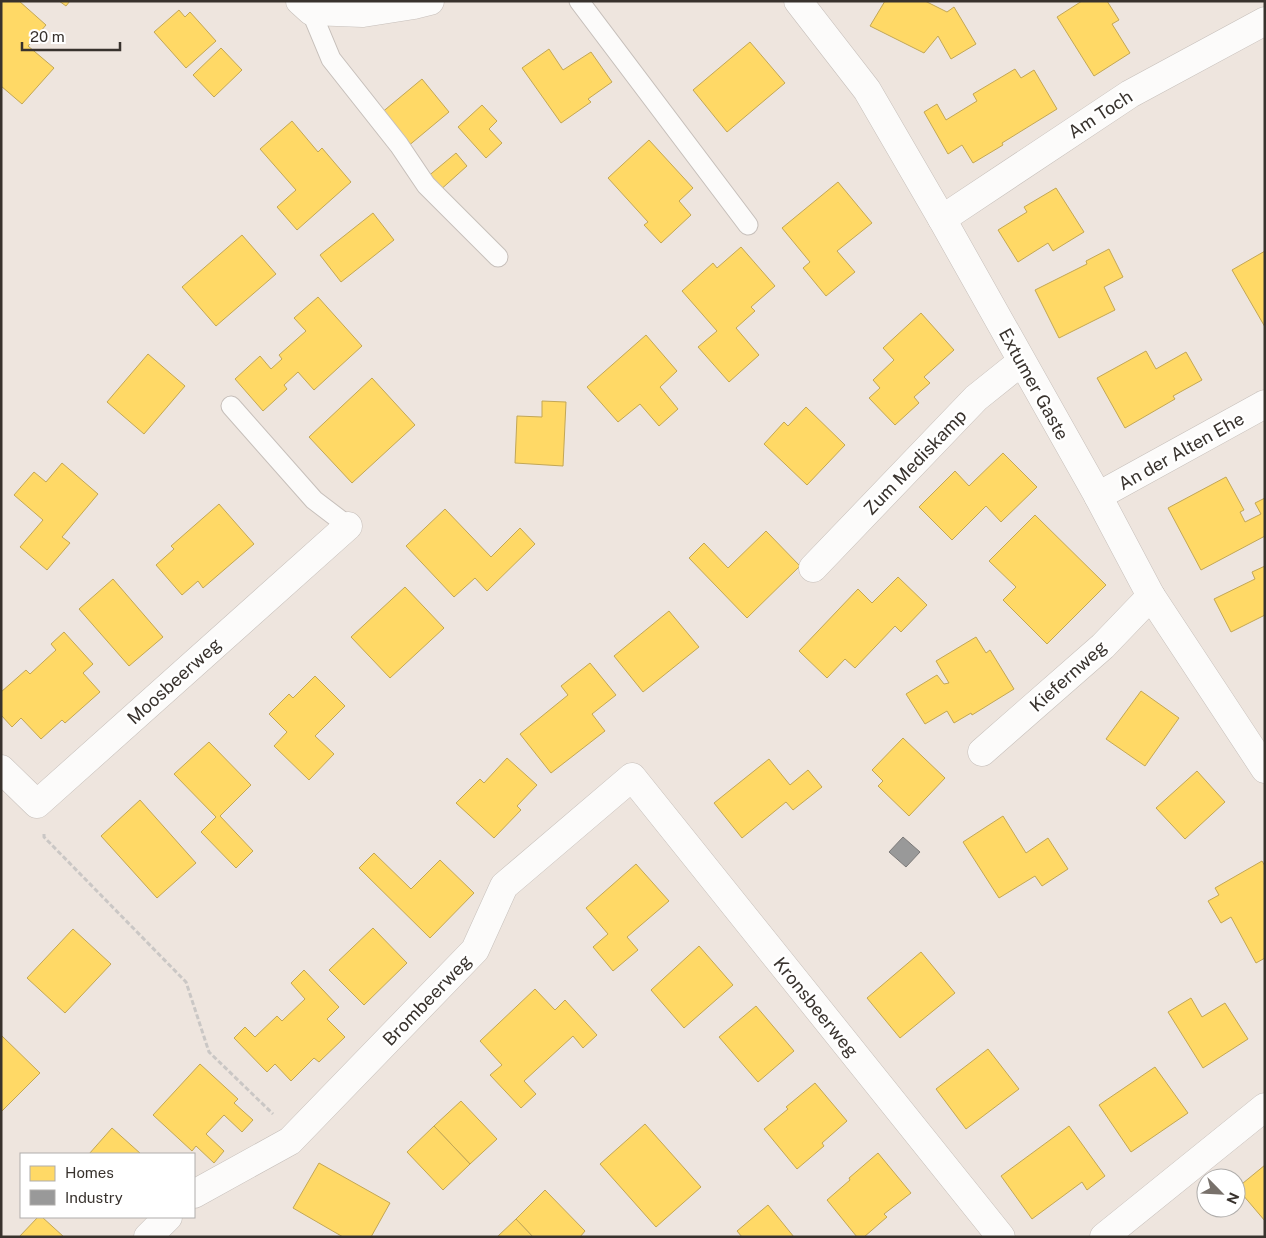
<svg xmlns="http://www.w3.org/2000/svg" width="1266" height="1238" viewBox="0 0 1266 1238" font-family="'Public Sans',sans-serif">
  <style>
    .homes { fill: #ffd966; stroke: #c3a755 }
    .industry { fill: #999; stroke: #7c7a79 }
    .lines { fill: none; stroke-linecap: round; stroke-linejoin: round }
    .service-casing { stroke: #c6bfba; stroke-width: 21 }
    .minor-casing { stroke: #c6bfba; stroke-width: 29 }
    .path { stroke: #cac7c5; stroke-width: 3; stroke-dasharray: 5 2.5; stroke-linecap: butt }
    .service { stroke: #fcfbfa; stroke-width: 19 }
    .minor { stroke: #fcfbfa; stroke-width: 28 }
    .labels { text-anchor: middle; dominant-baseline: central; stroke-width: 5; stroke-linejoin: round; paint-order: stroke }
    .street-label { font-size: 18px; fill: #38322d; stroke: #fff }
  </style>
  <rect width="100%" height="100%" fill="#eee5de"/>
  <g class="homes">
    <polygon points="1,1 19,1 46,25 28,46 54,68 22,104 1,86"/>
    <polygon points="59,1 70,1 66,6"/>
    <polygon points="885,1 925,1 947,12 954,7 976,44 951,59 938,36 924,53 870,26"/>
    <polygon points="1082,1 1107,1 1119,20 1112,24 1130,53 1094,76 1057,17"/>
    <polygon points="179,10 185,17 190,12 216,41 186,68 154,32"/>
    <polygon points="750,42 785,83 727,132 693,90"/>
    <polygon points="221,48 242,70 214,97 193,75"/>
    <polygon points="549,49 563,70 591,52 612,82 588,99 591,102 561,123 522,68"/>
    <polygon points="1015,69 1021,78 1034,70 1057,109 1002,143 1003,145 973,163 962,145 948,154 924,112 937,104 946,120 977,101 973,94"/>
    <polygon points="422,79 449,112 407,147 380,114"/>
    <polygon points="482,105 497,121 489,129 502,143 486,158 458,127"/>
    <polygon points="292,121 318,152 322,148 351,182 297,230 277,207 296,190 260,149"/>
    <polygon points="649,140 693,188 679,201 691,215 661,243 644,225 648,222 608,178"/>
    <polygon points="456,153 467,166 438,192 426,178"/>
    <polygon points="838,182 872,223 837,251 855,272 826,296 803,268 810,262 782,228"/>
    <polygon points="1056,188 1084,232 1053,251 1048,243 1018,262 998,230 1027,212 1024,207"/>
    <polygon points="373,213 394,240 341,282 320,255"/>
    <polygon points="242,235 276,274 216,326 182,287"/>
    <polygon points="741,247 775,286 751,307 755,311 736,328 759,355 729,382 698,347 717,331 682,291 713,263 717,268"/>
    <polygon points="1109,249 1123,277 1104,287 1115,310 1059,338 1035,290 1087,264 1086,261"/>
    <polygon points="1265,251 1265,327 1232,270"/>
    <polygon points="318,297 362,346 314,390 298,372 284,385 287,389 263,411 235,379 260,356 271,369 282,359 279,355 306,331 294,318"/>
    <polygon points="921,313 954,350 924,377 930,383 914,397 919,403 895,425 869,398 880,388 873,380 894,360 883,348"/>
    <polygon points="646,335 677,371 660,387 678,409 659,426 640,404 618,422 587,387"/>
    <polygon points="1146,351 1156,369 1186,352 1202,380 1173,396 1175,399 1125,428 1097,378"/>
    <polygon points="148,354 185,386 144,434 107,402"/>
    <polygon points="372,378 415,425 352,483 309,437"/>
    <polygon points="542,401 566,402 563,466 515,463 517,416 542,417"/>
    <polygon points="806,407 845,445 807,485 764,444 784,422 788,426"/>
    <polygon points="1003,453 1037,487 1001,522 986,506 952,540 919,507 955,471 969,486"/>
    <polygon points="62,463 98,494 62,537 70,543 47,570 20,547 43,520 14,495 34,472 46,482"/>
    <polygon points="1226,477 1244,510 1240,512 1245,522 1261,514 1255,503 1265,498 1265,536 1201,570 1168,508"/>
    <polygon points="219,504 254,544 203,588 198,581 182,595 156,565 174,549 171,546"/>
    <polygon points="445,509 491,557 520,528 535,544 487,591 475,578 454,597 406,546"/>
    <polygon points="1035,515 1106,585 1047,644 1003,600 1016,587 989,561"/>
    <polygon points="766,531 800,566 747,618 689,558 704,543 728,568"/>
    <polygon points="1265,566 1265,615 1231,632 1214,599 1255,579 1252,572"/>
    <polygon points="898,577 927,605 901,632 895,626 855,668 845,659 827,678 799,651 858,589 872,603"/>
    <polygon points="113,579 163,637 129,666 79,609"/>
    <polygon points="405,587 444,628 390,678 351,637"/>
    <polygon points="669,611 699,647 643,692 614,656"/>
    <polygon points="64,632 93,664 83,673 100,692 65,723 62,720 41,739 21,718 12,727 1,715 1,692 26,670 30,674 56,650 51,644"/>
    <polygon points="976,637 986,653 990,650 1014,689 972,715 971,713 954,723 947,711 925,724 906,694 937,675 944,684 949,683 936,661"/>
    <polygon points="590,663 616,695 592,714 605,731 551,773 520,734 568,695 561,686"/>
    <polygon points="315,676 345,706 315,736 334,754 309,780 274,746 287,732 269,714 289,694 293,698"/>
    <polygon points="1141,691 1179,718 1145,766 1106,739"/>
    <polygon points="903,738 945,778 909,816 878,786 883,781 872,770"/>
    <polygon points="209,742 251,785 220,816 253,851 236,868 201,832 216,817 174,774"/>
    <polygon points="507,758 537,785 517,806 521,810 494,838 456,803 480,779 484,783"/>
    <polygon points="769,759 790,785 808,770 822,787 793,810 786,802 742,838 714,803"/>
    <polygon points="1197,771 1225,802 1185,839 1156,808"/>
    <polygon points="140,800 196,863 157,898 101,836"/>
    <polygon points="1003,816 1026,853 1048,838 1068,869 1042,886 1035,876 999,898 963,842"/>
    <polygon points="374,853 411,889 440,860 474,893 430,938 359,868"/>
    <polygon points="1262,861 1265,866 1265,958 1256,963 1231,917 1221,923 1208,901 1219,895 1215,888"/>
    <polygon points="636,864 669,901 627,937 638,950 613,971 593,947 608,934 586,908"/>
    <polygon points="373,928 407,963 364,1005 329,970"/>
    <polygon points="73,929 111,964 65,1013 27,978"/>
    <polygon points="699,946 733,985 684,1028 651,990"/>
    <polygon points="921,952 955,993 900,1038 867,998"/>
    <polygon points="304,970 339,1007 327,1019 345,1037 319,1062 314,1058 291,1081 275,1064 267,1072 234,1038 245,1027 255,1037 277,1016 282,1021 305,999 291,983"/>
    <polygon points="535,989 555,1010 565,1000 597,1035 583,1048 573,1036 524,1081 536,1094 521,1108 490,1075 502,1065 480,1041"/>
    <polygon points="1191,998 1202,1017 1225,1003 1248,1039 1203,1068 1168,1012"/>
    <polygon points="756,1006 794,1051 758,1082 719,1037"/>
    <polygon points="1,1035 40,1073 1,1112"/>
    <polygon points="988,1049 1019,1089 966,1129 936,1089"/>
    <polygon points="200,1064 238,1099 234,1103 253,1120 242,1132 224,1115 206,1134 224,1151 214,1163 196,1146 192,1151 153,1115"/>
    <polygon points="1155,1067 1188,1113 1131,1152 1099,1105"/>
    <polygon points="815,1083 847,1121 822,1143 824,1146 797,1169 764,1129 788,1109 786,1107"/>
    <polygon points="461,1101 497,1139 470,1164 434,1126"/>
    <polygon points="645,1124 701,1187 656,1227 600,1164"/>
    <polygon points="434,1126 470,1164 443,1190 407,1152"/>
    <polygon points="1069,1126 1105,1176 1087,1190 1082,1182 1032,1219 1001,1176"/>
    <polygon points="112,1128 141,1154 89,1154"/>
    <polygon points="878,1153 911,1193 884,1214 887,1217 864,1237 857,1237 827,1200 850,1180 849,1178"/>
    <polygon points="319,1163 390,1203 371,1237 343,1237 293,1208"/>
    <polygon points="1265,1165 1265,1221 1237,1188"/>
    <polygon points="545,1190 585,1231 580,1237 533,1237 516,1219"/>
    <polygon points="768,1205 794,1237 742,1237 737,1231"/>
    <polygon points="38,1217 42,1217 64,1237 19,1237"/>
    <polygon points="516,1219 533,1237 497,1237"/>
  </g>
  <polygon class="industry" points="903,837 920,852 906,867 889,852"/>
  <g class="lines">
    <defs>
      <g id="service">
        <polyline points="579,1 748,225"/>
        <polyline points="311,11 331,59 399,145 426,185 498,257"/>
        <polyline points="231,406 314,500 348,526"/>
      </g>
      <g id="minor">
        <polyline points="300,1 311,11 363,13 414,5 430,1"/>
        <polyline points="798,1 867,90 942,219 1098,496 1151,596 1265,769"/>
        <polyline points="942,219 1130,94 1265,21"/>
        <polyline points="1098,496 1265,404"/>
        <polyline points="813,568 976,398 1021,362"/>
        <polyline points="982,752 1103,646 1151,596"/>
        <polyline points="1,769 37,804 348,526"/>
        <polyline points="194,1194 290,1141 475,950 504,886 632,777 1001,1237"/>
        <polyline points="148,1237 168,1217"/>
        <polyline points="1104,1237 1265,1107"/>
      </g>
    </defs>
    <use href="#service" class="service-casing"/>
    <use href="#minor" class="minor-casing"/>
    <polyline class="path" points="44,834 44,837 186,982 209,1052 273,1114"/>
    <use href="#service" class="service"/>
    <use href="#minor" class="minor"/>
  </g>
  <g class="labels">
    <g class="street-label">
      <text transform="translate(1100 114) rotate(-33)">Am Toch</text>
      <text transform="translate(1034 384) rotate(61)">Extumer Gaste</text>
      <text transform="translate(1181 451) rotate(-29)">An der Alten Ehe</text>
      <text transform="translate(915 462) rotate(-46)">Zum Mediskamp</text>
      <text transform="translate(1068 676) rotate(-42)">Kiefernweg</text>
      <text transform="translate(174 681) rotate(-42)">Moosbeerweg</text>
      <text transform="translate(427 1000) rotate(-46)">Brombeerweg</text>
      <text transform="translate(816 1007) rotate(51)">Kronsbeerweg</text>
    </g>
  </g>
  <rect width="1266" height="1238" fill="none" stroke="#38322d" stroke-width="5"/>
  <rect x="20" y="1153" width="175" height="65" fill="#ffffff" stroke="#afadab"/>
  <rect x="30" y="1166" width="25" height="15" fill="#ffd966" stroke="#afadab"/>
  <text x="65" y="1178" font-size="15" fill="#38322d">Homes</text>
  <rect x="30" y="1190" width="25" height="15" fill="#999999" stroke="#afadab"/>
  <text x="65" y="1203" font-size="15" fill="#38322d">Industry</text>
  <g transform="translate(1221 1193) rotate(114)"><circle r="24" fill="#ffffff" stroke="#afadab"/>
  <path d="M0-4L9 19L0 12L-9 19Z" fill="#78716b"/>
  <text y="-8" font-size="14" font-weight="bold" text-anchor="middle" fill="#38322d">N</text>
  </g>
  <path d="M22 42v8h98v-8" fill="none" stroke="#38322d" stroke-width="2.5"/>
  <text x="30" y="42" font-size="15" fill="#38322d" stroke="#ffffff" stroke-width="4" paint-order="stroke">20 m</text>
</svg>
